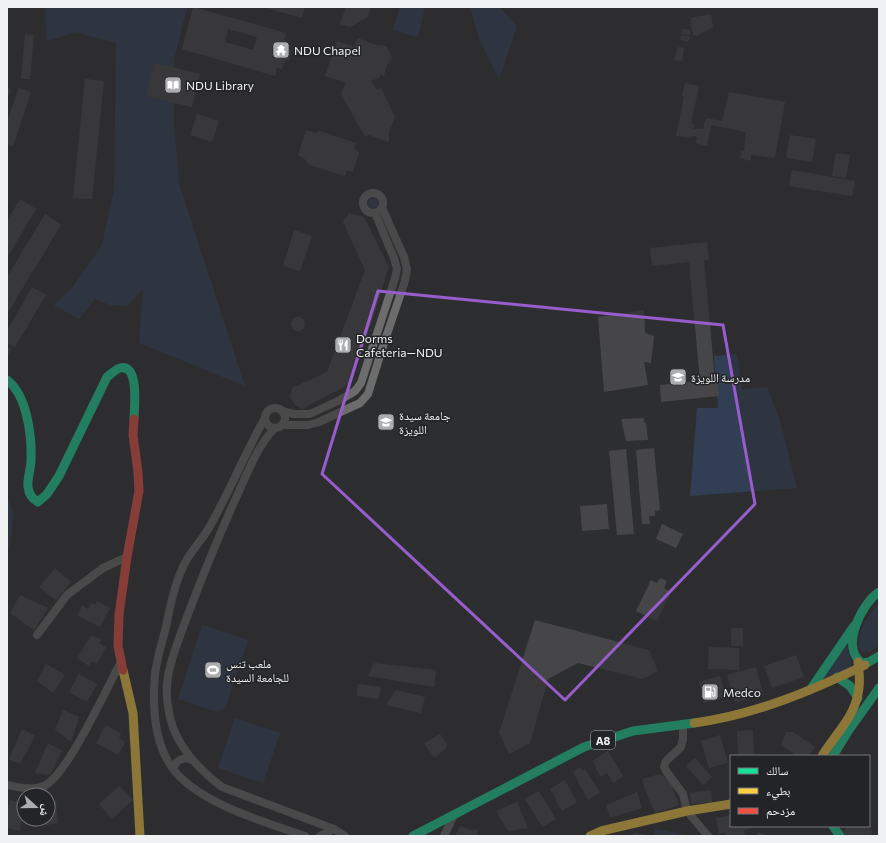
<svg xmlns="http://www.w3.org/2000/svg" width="886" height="843" viewBox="0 0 886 843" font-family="Commissioner,'Noto Naskh Arabic',sans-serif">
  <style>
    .green { fill: #313e54 }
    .building { fill: #464648; fill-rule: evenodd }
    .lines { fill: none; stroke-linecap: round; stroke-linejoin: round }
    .street { stroke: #6c6c6c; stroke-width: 8 }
    .fast { stroke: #16e098; stroke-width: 9 }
    .slow { stroke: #ffcf43; stroke-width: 9 }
    .jam { stroke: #f24e42; stroke-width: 9 }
    .marked { fill: none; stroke: #985dcc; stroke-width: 3; stroke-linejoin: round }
    .labels { text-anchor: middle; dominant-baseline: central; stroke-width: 3; stroke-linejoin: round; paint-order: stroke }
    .shield { fill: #222427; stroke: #b2b4b6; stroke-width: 1 }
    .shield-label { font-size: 11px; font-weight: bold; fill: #f0f1f3 }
    .poi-label { font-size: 12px; fill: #f0f1f3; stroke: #222427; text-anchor: start }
  </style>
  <rect width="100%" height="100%" fill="#2d2e30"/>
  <g class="green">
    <polygon points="45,7 187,7 174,59 174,125 179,184 245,386 139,343 143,289 127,306 110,305 95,299 79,319 54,305 72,288 102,245 114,189 116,43 75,32 47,41"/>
    <polygon points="400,7 425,7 418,37 393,30"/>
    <polygon points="470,7 499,7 517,26 499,79 480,41"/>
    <circle cx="373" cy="203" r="5"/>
    <polygon points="737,354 742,389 767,387 780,421 797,488 690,496 697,408 718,408 714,356"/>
    <polygon points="7,496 14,515 10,545 7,552"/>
    <path d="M879 604V645L870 652H863L858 647C859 630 867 616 879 604Z"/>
    <polygon points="202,625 248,640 225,708 218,712 178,699"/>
    <polygon points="847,644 852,668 821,681"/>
    <polygon points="235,718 280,733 263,783 218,768"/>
    <polygon points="655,829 692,836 654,836"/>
  </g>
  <g class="building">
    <path d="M193 7 286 33 284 41 289 43 287 50 292 51 289 61 285 60 282 69 277 68 275 76 182 49ZM228 29 257 37 253 50 225 42Z"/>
    <polygon points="263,7 305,7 302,18"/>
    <polygon points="346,7 371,7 368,17 350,27 340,24"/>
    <polygon points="711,14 713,27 697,36 693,35 690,18"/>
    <polygon points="682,29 690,30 690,35 681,34"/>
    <polygon points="25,34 34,35 30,79 21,79"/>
    <polygon points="682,35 690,37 688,42 680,40"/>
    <polygon points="358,38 378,46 382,45 387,47 392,58 386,67 384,76 380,74 380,77 371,81 377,90 381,88 395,117 389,132 389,142 369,135 365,137 341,94 346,83 325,76 337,41 354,47"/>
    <polygon points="678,47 684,48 682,61 674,60"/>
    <polygon points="155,63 200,74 192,107 146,96"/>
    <polygon points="85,79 104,81 92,199 73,198"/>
    <polygon points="685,83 699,86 691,124 695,125 693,129 703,129 706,118 722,121 729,92 785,102 775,158 751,155 751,161 740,158 742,151 744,151 746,132 711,125 707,146 696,143 697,137 692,136 691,138 676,136 684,97 682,96"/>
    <polygon points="7,88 11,89 7,100"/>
    <polygon points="19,88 31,92 13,146 7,144 7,121"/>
    <polygon points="197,114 219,121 212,142 190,135"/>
    <polygon points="306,130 316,133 320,131 356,143 354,148 359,152 353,172 347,170 345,176 309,165 304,158 298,155"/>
    <polygon points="790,135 816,139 812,162 786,158"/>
    <polygon points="836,153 850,155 846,178 832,176"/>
    <polygon points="792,170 855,181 852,196 789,186"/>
    <polygon points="20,199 36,209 7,258 7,221"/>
    <polygon points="349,213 364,217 389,267 351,383 302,409 295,405 290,397 292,388 327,372 365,270 343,222"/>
    <polygon points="45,214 61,225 7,314 7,277"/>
    <polygon points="294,230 312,236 300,271 283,266"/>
    <polygon points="707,242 709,260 704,260 715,380 718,380 719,396 661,402 660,385 700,381 689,262 652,266 650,248"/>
    <polygon points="32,287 46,295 15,347 7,343 7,331"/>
    <polygon points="644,310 645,333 654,336 651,363 644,362 648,385 604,392 598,317"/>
    <circle cx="298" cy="324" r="7"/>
    <polygon points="7,347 11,349 7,358"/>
    <polygon points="644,418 644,422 646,423 648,440 626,441 621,419"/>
    <polygon points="654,448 660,510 655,511 655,516 649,516 650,524 642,524 636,450"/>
    <polygon points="626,449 634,534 617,535 609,451"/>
    <polygon points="607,504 609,529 582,531 580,506"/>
    <polygon points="662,524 683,534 676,548 656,539"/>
    <polygon points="55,568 71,582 56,600 39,587"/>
    <polygon points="660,578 667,581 664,588 671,592 657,621 636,611 651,580 657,583"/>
    <polygon points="20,595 48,608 34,630 10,613"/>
    <polygon points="97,601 110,608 100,627 77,615 82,606 88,609 92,603 95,605"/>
    <polygon points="535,620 649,650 658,671 642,679 578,663 548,679 530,743 509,754 499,733"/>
    <rect x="731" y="628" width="12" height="18"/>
    <polygon points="91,636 102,639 99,643 106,647 97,664 91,661 89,666 77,658"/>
    <polygon points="709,647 739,648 739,670 708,669"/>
    <polygon points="796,655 804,677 772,688 764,666"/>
    <polygon points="374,663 436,670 434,687 368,676"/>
    <polygon points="46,664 65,675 53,693 37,681"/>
    <polygon points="756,667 763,695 735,702 727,675"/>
    <polygon points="79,674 97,684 87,702 69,692"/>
    <polygon points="720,676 726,697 704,703 699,682"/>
    <polygon points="358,684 381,687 379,699 357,696"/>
    <polygon points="396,690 425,697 421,713 386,705"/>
    <polygon points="63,710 79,717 71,742 55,730"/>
    <polygon points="106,725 121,733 119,738 125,742 118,755 96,743"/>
    <polygon points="22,729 35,736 20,764 9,759"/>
    <polygon points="753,730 754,756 738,756 737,731"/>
    <polygon points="786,732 793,732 815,747 808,756 797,756 781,745"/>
    <polygon points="440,734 447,744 446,748 434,758 424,743"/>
    <polygon points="720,735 728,763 709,768 701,741"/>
    <polygon points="48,743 62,751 50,775 35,773"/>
    <polygon points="608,751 623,776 613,783 607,773 601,777 592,761"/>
    <polygon points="695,758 712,777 703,785 686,766"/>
    <polygon points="580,767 582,770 585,769 600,793 588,800 573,772"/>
    <polygon points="660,774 670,781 679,805 655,813 646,792 642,779"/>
    <polygon points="565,780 577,802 562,811 550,789"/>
    <polygon points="119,786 133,800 112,819 99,804"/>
    <polygon points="711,790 712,802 691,804 690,793"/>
    <polygon points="539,791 556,819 542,827 525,799"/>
    <polygon points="637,792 642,808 610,818 606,805"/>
    <polygon points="10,800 24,804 20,831 7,828 7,812"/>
    <polygon points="56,801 58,823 35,827 34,819 48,819 48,802"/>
    <polygon points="517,802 528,828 508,831 496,811"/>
    <polygon points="731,815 731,826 749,826 749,829 744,830 745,836 726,836 725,833 719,834 716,818"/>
    <polygon points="460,826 470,830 474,829 478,831 476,836 455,836"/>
    <polygon points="847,826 865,826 873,831 870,836 847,836 843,833"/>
    <polygon points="758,832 769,836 757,836"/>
    <polygon points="633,833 649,835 649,836 633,836"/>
  </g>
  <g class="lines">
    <g class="street">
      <circle cx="373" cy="203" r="10"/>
      <circle cx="275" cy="418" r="10"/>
      <polyline points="282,411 294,414 310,414 340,400 355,391 361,383 395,278 397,269 394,258 375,213"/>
      <path d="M265 418C245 453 230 491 210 526 202 541 188 553 182 569 174 587 170 607 166 627 162 642 157 658 155 674 152 708 154 749 178 775 208 806 265 822 305 836"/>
      <polyline points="282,425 308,425 319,422 360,403 368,394 384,343 405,281 407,269 404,257 382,208"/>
      <path d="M275 428C256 447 247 475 235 500 219 536 204 572 190 609 183 628 175 647 170 667 166 681 166 698 169 712 174 744 197 768 222 787L334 829 345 836"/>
      <polyline points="37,635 67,595 103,568 127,557"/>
      <polyline points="683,724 683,739 681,747 666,761 664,767 666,771 683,794 687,811 708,836"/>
      <path d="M173 768C177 760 184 756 192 760"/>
      <path d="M7 785C18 787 33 791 44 786 67 776 107 687 121 662"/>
      <polyline points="320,836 334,829"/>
      <polyline points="444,836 453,817"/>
    </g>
    <g class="fast">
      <path d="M7 380C27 395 32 436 31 460 31 469 27 478 28 487 29 495 32 498 38 502L47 494 59 476 107 377C111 374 116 369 120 368 140 363 134 410 134 419"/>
      <path d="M879 592C861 604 840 648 862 663L869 662 879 656"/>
      <polyline points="837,677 850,686 858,698"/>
      <polyline points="810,690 854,626"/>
      <polyline points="833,756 849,730 879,688"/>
      <polyline points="833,826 840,836"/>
      <polyline points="413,836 584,747 633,731 694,723"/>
    </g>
    <g class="slow">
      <polyline points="123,670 133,713 140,836"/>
      <path d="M694 723C754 715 811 691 865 665"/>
      <path d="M822 756C834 736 854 717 858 694 861 683 859 672 858 662"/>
      <polyline points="590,836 601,831 687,811 731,804"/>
    </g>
    <polyline class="jam" points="123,670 118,646 119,615 127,557 139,491 138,472 133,435 134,419"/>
  </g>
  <path d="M0 0H886V843H0ZM378 291 723 325 755 504 565 700 322 474Z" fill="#2d2e30" fill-opacity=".55" fill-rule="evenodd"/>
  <path class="marked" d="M378 291 723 325 755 504 565 700 322 474Z"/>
  <defs>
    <symbol id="temple-square" viewBox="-11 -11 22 22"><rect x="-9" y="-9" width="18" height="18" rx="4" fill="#acadaf" stroke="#222427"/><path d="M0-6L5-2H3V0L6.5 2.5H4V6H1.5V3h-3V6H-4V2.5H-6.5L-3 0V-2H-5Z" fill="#fff"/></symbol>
    <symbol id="library-square" viewBox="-11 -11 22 22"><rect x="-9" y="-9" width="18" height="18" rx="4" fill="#acadaf" stroke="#222427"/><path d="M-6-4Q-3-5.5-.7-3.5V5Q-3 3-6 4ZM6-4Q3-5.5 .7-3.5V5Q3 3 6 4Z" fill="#fff"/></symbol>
    <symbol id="restaurant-square" viewBox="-11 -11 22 22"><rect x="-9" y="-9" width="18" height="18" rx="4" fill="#acadaf" stroke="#222427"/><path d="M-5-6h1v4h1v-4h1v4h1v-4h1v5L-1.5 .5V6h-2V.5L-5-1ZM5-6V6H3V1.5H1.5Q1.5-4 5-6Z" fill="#fff"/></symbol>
    <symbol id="university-square" viewBox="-11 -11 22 22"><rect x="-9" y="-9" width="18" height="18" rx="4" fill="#acadaf" stroke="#222427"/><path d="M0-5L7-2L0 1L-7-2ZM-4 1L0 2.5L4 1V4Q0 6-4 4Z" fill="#fff"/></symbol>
    <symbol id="stadium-square" viewBox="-11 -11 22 22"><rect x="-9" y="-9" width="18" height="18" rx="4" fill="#acadaf" stroke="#222427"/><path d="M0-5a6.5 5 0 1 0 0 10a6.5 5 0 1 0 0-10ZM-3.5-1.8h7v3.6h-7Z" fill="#fff"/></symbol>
    <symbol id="fuel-square" viewBox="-11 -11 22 22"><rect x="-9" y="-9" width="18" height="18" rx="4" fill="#acadaf" stroke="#222427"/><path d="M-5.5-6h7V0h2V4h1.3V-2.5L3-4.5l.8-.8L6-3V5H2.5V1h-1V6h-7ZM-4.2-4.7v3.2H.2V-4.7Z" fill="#fff"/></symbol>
  </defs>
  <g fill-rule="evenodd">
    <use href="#temple-square" x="271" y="40" width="20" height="20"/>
    <use href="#library-square" x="163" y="75" width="20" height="20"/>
    <use href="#restaurant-square" x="333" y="335" width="20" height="20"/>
    <use href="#university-square" x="668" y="367" width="20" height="20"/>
    <use href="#university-square" x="376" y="412" width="20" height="20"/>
    <use href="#stadium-square" x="203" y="660" width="20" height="20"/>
    <use href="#fuel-square" x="700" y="682" width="20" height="20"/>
  </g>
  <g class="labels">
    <rect class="shield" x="591" y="731" width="24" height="18" rx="3"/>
    <g class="shield-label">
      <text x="603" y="740">A8</text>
    </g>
    <g class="poi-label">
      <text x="294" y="50">NDU Chapel</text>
      <text x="186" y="85">NDU Library</text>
      <text x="356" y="338">Dorms<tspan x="356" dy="14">Cafeteria—NDU</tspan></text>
      <text x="691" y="377">مدرسة اللويزة</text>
      <text x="399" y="415">جامعة سيدة<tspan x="399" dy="14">اللويزة</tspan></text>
      <text x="226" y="663">ملعب تنس<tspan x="226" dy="14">للجامعة السيدة</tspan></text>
      <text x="723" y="692">Medco</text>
    </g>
  </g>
  <rect width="886" height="843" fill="none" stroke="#f0f1f3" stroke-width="16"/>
  <rect x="730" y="755" width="140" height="72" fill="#222427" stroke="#747679"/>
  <rect x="738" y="768" width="20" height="6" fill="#16e098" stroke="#747679"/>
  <text x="766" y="775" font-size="12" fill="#f0f1f3">سالك</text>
  <rect x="738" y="788" width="20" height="6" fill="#ffcf43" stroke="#747679"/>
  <text x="766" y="795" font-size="12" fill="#f0f1f3">بطيء</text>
  <rect x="738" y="808" width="20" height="6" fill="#f24e42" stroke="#747679"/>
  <text x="766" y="815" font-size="12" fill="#f0f1f3">مزدحم</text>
  <g transform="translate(36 807) rotate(111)"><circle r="19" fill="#222427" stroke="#747679"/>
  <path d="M0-3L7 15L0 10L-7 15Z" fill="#acadaf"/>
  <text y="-6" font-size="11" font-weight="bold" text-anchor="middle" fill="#f0f1f3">ش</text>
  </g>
</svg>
